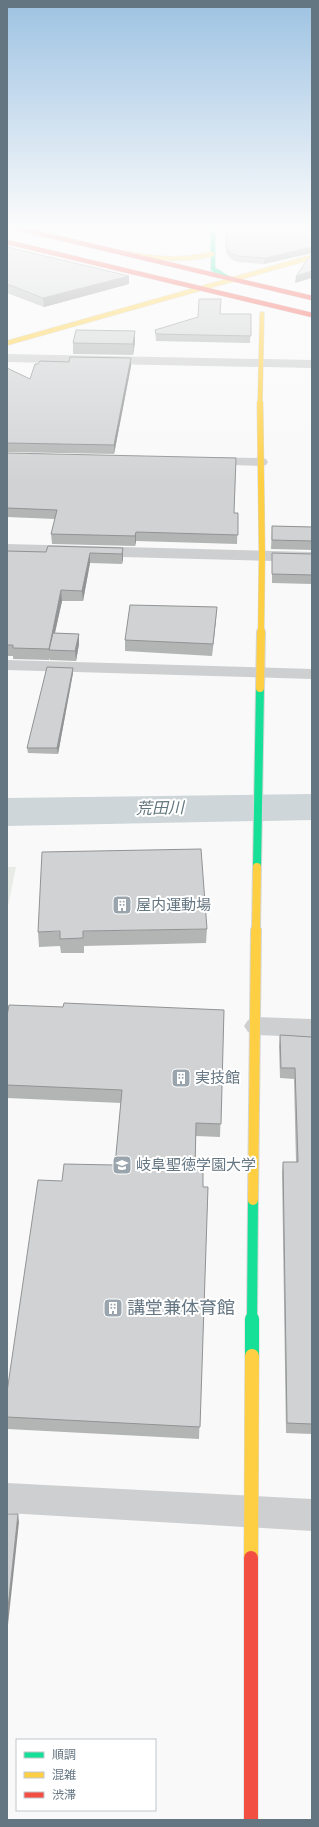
<svg xmlns="http://www.w3.org/2000/svg" width="319" height="1827" viewBox="0 0 319 1827" font-family="'Sofia Sans Condensed','Noto Sans JP',sans-serif">
  <style>
    .green { fill: #e8ebe6 }
    .lines { fill: none; stroke-linecap: round; stroke-linejoin: round }
    .river { fill: #ced6d9; fill-rule: evenodd }
    .fast-far3-casing { stroke: #d5d6d7; stroke-width: 5.5 }
    .fast-far2-casing { stroke: #d5d6d7; stroke-width: 10 }
    .fast-far1-casing { stroke: #d5d6d7; stroke-width: 12 }
    .fast-casing { stroke: #d5d6d7; stroke-width: 15 }
    .slow-far4-casing { stroke: #d5d6d7; stroke-width: 5.5 }
    .slow-far3-casing { stroke: #d5d6d7; stroke-width: 7 }
    .slow-far2-casing { stroke: #d5d6d7; stroke-width: 10 }
    .slow-far1-casing { stroke: #d5d6d7; stroke-width: 12 }
    .slow-casing { stroke: #d5d6d7; stroke-width: 15 }
    .jam-far1-casing { stroke: #d5d6d7; stroke-width: 5.5 }
    .jam-casing { stroke: #d5d6d7; stroke-width: 15 }
    .street { fill: #cecfd0; fill-rule: evenodd }
    .fast-far3 { stroke: #16e098; stroke-width: 4.5 }
    .fast-far2 { stroke: #16e098; stroke-width: 8 }
    .fast-far1 { stroke: #16e098; stroke-width: 10 }
    .fast { stroke: #16e098; stroke-width: 14 }
    .slow-far4 { stroke: #ffcf43; stroke-width: 4.5 }
    .slow-far3 { stroke: #ffcf43; stroke-width: 6 }
    .slow-far2 { stroke: #ffcf43; stroke-width: 8 }
    .slow-far1 { stroke: #ffcf43; stroke-width: 10 }
    .slow { stroke: #ffcf43; stroke-width: 14 }
    .jam-far1 { stroke: #f24e42; stroke-width: 4.5 }
    .jam { stroke: #f24e42; stroke-width: 14 }
    .wall { fill: #b3b5b5 }
    .shaded-wall { fill: #929394 }
    .building { fill: #d0d2d3; stroke: #929394 }
    .labels { text-anchor: middle; dominant-baseline: central; stroke-width: 4; stroke-linejoin: round; paint-order: stroke }
    .poi-label { font-size: 15px; fill: #657683; stroke: #fff; text-anchor: start }
    .water-label { font-size: 16px; font-style: italic; fill: #60757c; stroke: #fff }
    .near-poi-label { font-size: 18px; fill: #657683; stroke: #fff; text-anchor: start }
  </style>
  <rect width="100%" height="100%" fill="#f9f9f9"/>
  <polygon class="green" points="7,867 16,867 7,911"/>
  <g class="lines">
    <polygon class="river" points="312,794 312,820 7,826 7,798"/>
    <defs>
      <polyline id="fast-far3" points="213,228 213,269 231,280"/>
      <polyline id="fast-far2" points="257,867 260,688"/>
      <polyline id="fast-far1" points="252,1320 253,1200"/>
      <polyline id="fast" points="252,1356 252,1319"/>
      <g id="slow-far4">
        <path d="M123 253C153 258 182 262 212 254"/>
        <polyline points="7,343 312,257"/>
        <polyline points="260,404 262,314"/>
      </g>
      <polyline id="slow-far3" points="260,403 262,555 261,633"/>
      <g id="slow-far2">
        <polyline points="260,688 261,632"/>
        <polyline points="256,931 257,867"/>
      </g>
      <polyline id="slow-far1" points="253,1200 256,930"/>
      <polyline id="slow" points="251,1558 252,1356"/>
      <g id="jam-far1">
        <polyline points="17,228 312,298"/>
        <polyline points="7,242 312,315"/>
      </g>
      <polyline id="jam" points="251,1558 251,1820"/>
    </defs>
    <use href="#fast-far3" class="fast-far3-casing"/>
    <use href="#fast-far2" class="fast-far2-casing"/>
    <use href="#fast-far1" class="fast-far1-casing"/>
    <use href="#fast" class="fast-casing"/>
    <use href="#slow-far4" class="slow-far4-casing"/>
    <use href="#slow-far3" class="slow-far3-casing"/>
    <use href="#slow-far2" class="slow-far2-casing"/>
    <use href="#slow-far1" class="slow-far1-casing"/>
    <use href="#slow" class="slow-casing"/>
    <use href="#jam-far1" class="jam-far1-casing"/>
    <use href="#jam" class="jam-casing"/>
    <g class="street">
      <polygon points="7,354 312,360 312,368 7,362"/>
      <polygon points="206,457 261,458 266,459 268,462 266,465 261,466 201,464 199,461 201,458"/>
      <polygon points="7,544 312,552 312,562 7,554"/>
      <polygon points="7,660 312,669 312,679 7,670"/>
      <polygon points="256,1017 312,1019 312,1037 256,1035 248,1032 244,1026 248,1020"/>
      <polygon points="7,1483 312,1499 312,1531 7,1513"/>
    </g>
    <use href="#fast-far3" class="fast-far3"/>
    <use href="#fast-far2" class="fast-far2"/>
    <use href="#fast-far1" class="fast-far1"/>
    <use href="#fast" class="fast"/>
    <use href="#slow-far4" class="slow-far4"/>
    <use href="#slow-far3" class="slow-far3"/>
    <use href="#slow-far2" class="slow-far2"/>
    <use href="#slow-far1" class="slow-far1"/>
    <use href="#slow" class="slow"/>
    <use href="#jam-far1" class="jam-far1"/>
    <use href="#jam" class="jam"/>
  </g>
  <g class="wall">
    <polygon points="226,228 312,228 312,253 264,264 238,262 231,259 226,253"/>
    <polygon points="7,247 129,284 44,307 7,293"/>
    <polygon points="220,314 251,314 250,343 156,341 155,330"/>
    <polygon points="135,331 135,342 133,355 73,354 73,343"/>
    <polygon points="131,358 131,366 114,454 7,452 7,368 30,379 38,364"/>
    <polygon points="7,453 234,513 238,513 237,544 136,541 135,546 52,544 51,534 55,519 7,517"/>
    <polygon points="272,526 312,527 312,550 271,549"/>
    <polygon points="123,548 123,559 122,564 90,563 83,601 62,601 55,633 79,634 79,644 76,661 50,660 50,658 49,660 13,659 13,656 7,656 7,551 46,552"/>
    <polygon points="272,553 312,554 312,584 272,583"/>
    <polygon points="216,619 212,656 125,651 125,640"/>
    <polygon points="73,673 58,754 28,753 27,748"/>
    <polygon points="207,929 206,943 84,946 84,953 61,953 60,946 39,947 38,932"/>
    <polygon points="63,1007 224,1010 220,1137 196,1136 195,1168 203,1187 208,1187 199,1439 7,1429 7,1392 62,1181 115,1165 121,1103 7,1098 7,1016"/>
    <polygon points="280,1035 312,1037 312,1434 286,1433 282,1172 283,1162 296,1162 294,1079 280,1078 279,1046"/>
  </g>
  <g class="shaded-wall">
    <polygon points="312,247 312,253 264,264 265,258"/>
    <polygon points="312,271 312,278 295,283 296,276"/>
    <polygon points="129,276 129,284 44,307 43,298"/>
    <polygon points="135,331 135,342 133,355 133,344"/>
    <polygon points="131,358 131,366 114,454 114,445"/>
    <polygon points="136,532 136,541 135,546 135,536"/>
    <polygon points="123,548 123,559 122,564 122,554"/>
    <polygon points="90,553 90,563 83,601 82,591"/>
    <polygon points="61,590 62,601 51,650 49,650 49,660 49,649"/>
    <polygon points="217,607 216,619 212,656 213,644"/>
    <polygon points="79,634 79,644 76,661 75,651"/>
    <polygon points="73,668 73,673 58,754 57,748"/>
    <polygon points="18,1514 19,1522 7,1634 7,1617"/>
  </g>
  <g class="building">
    <polygon points="226,228 312,228 312,247 265,258 238,256 231,253 226,246"/>
    <polygon points="7,247 129,276 43,298 7,284"/>
    <polygon points="312,255 312,271 296,276 310,256"/>
    <polygon points="199,299 221,299 220,314 251,314 251,336 156,334 155,330 198,317"/>
    <polygon points="76,330 135,331 133,344 73,343"/>
    <polygon points="70,357 131,358 114,445 7,443 7,368 30,379 35,364 38,364 40,361 69,362"/>
    <polygon points="7,453 236,458 234,513 238,513 238,535 136,532 135,536 51,534 57,510 7,508"/>
    <polygon points="272,526 312,527 312,541 272,540"/>
    <polygon points="48,546 123,548 122,554 90,553 82,591 61,590 49,649 13,648 13,645 7,645 7,551 46,552"/>
    <polygon points="272,553 312,554 312,575 272,574"/>
    <polygon points="130,605 217,607 213,644 125,640"/>
    <polygon points="53,633 79,634 75,651 49,650"/>
    <polygon points="47,667 73,668 57,748 27,748"/>
    <polygon points="201,849 207,929 83,931 83,938 60,939 60,931 38,932 42,852"/>
    <polygon points="64,1003 224,1010 221,1124 196,1123 195,1168 203,1168 203,1187 208,1187 200,1427 7,1417 7,1392 38,1180 62,1181 64,1164 115,1165 122,1090 7,1085 7,1016 9,1005 63,1007"/>
    <polygon points="280,1035 312,1037 312,1424 287,1423 283,1162 298,1162 295,1068 281,1068"/>
    <polygon points="7,1514 18,1514 7,1617"/>
  </g>
  <linearGradient id="sky" x2="0" y2="1"><stop stop-color="#9dc2e2"/><stop offset="0.47" stop-color="#fcfcfc"/><stop offset="1" stop-color="#fcfcfc" stop-opacity="0"/></linearGradient>
  <rect width="319" height="484" fill="url(#sky)"/>
  <defs>
    <symbol id="building-square" viewBox="-11 -11 22 22"><rect x="-9" y="-9" width="18" height="18" rx="4" fill="#99a4ac" stroke="#fff"/><path d="M-4-6H4V6H1V3H-1V6H-4ZM-2.5-4.3h1.7v1.8h-1.7ZM.8-4.3h1.7v1.8H.8ZM-2.5-1h1.7V.8h-1.7ZM.8-1h1.7V.8H.8Z" fill="#fff"/></symbol>
    <symbol id="university-square" viewBox="-11 -11 22 22"><rect x="-9" y="-9" width="18" height="18" rx="4" fill="#99a4ac" stroke="#fff"/><path d="M0-5L7-2L0 1L-7-2ZM-4 1L0 2.5L4 1V4Q0 6-4 4Z" fill="#fff"/></symbol>
  </defs>
  <g fill-rule="evenodd">
    <use href="#building-square" x="111" y="894" width="22" height="22"/>
    <use href="#building-square" x="170" y="1067" width="22" height="22"/>
    <use href="#university-square" x="111" y="1154" width="22" height="22"/>
    <use href="#building-square" x="102" y="1297" width="22" height="22"/>
  </g>
  <g class="labels">
    <g class="poi-label">
      <text x="136" y="905">屋内運動場</text>
      <text x="195" y="1078">実技館</text>
      <text x="136" y="1165">岐阜聖徳学園大学</text>
    </g>
    <g class="water-label">
      <text transform="translate(160 809) rotate(-1)">荒田川</text>
    </g>
    <g class="near-poi-label">
      <text x="127" y="1308">講堂兼体育館</text>
    </g>
  </g>
  <rect width="319" height="1827" fill="none" stroke="#657683" stroke-width="16"/>
  <rect x="16" y="1739" width="140" height="72" fill="#ffffff" stroke="#c1c8cd"/>
  <rect x="24" y="1752" width="20" height="6" fill="#16e098" stroke="#c1c8cd"/>
  <text x="52" y="1759" font-size="12" fill="#657683">順調</text>
  <rect x="24" y="1772" width="20" height="6" fill="#ffcf43" stroke="#c1c8cd"/>
  <text x="52" y="1779" font-size="12" fill="#657683">混雑</text>
  <rect x="24" y="1792" width="20" height="6" fill="#f24e42" stroke="#c1c8cd"/>
  <text x="52" y="1799" font-size="12" fill="#657683">渋滞</text>
</svg>
